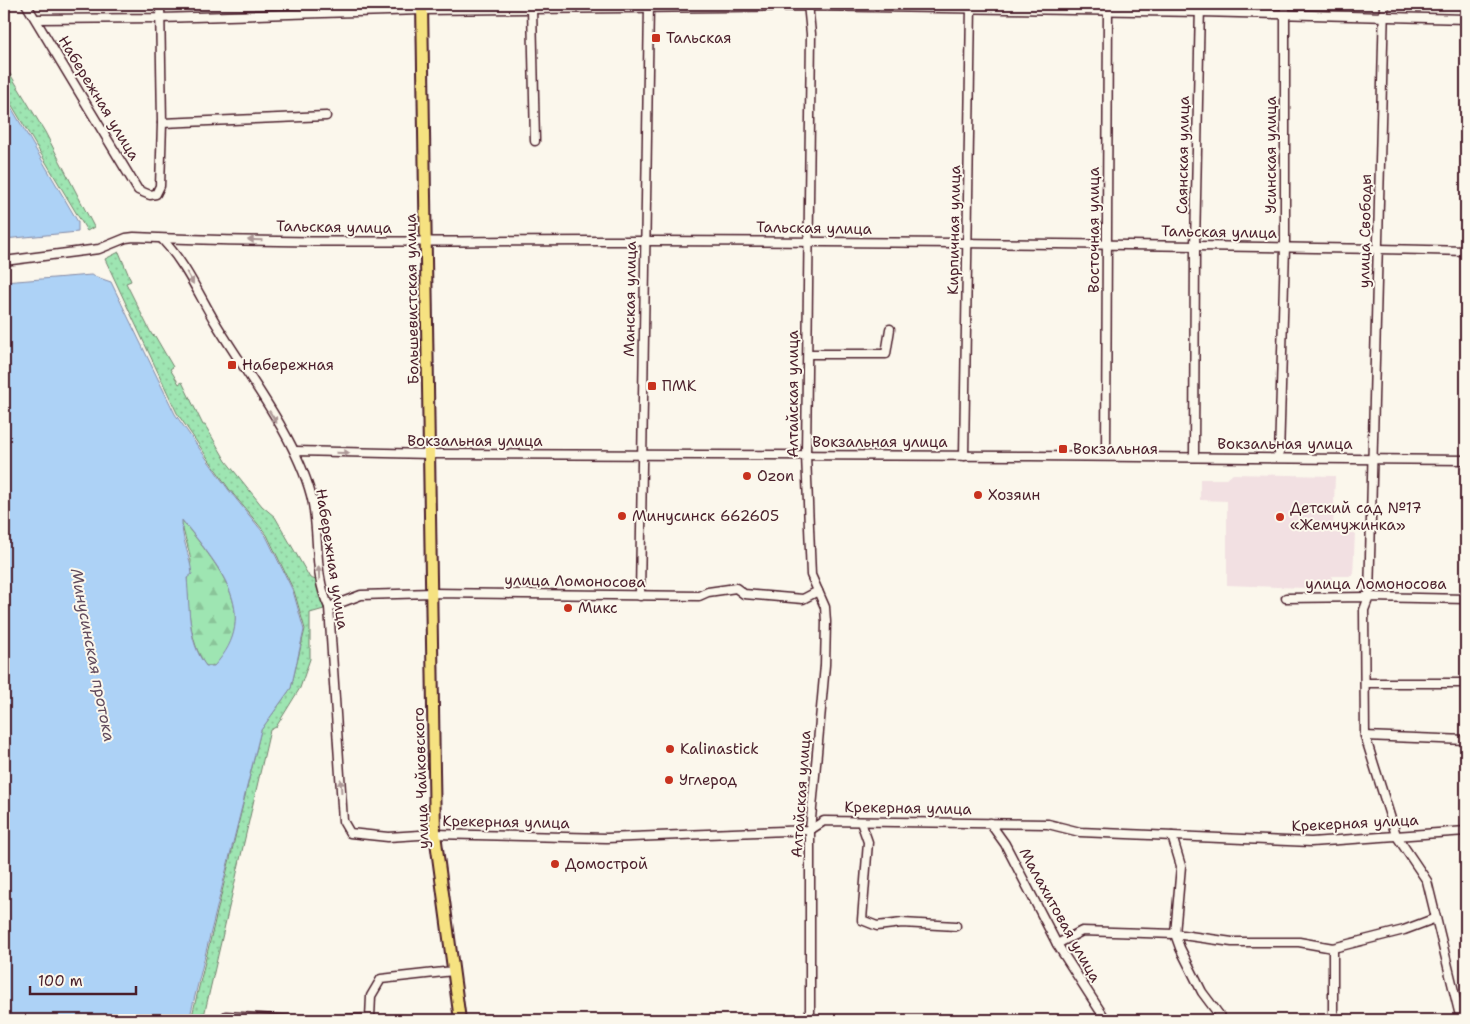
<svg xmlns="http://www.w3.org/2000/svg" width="1470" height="1024" viewBox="0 0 1470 1024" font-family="'Shantell Sans',sans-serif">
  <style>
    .built { fill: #f2e0e2 }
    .forest { fill: url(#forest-firs); stroke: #74826e }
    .park { fill: url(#park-dots); stroke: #74826e }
    .water { fill: #add2f6; stroke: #858aa5; fill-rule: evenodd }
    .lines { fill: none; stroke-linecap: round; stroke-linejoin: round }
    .minor-casing { stroke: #4a1f2b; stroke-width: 11 }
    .major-casing { stroke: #4a1f2b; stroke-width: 14 }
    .minor { stroke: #fbf7ec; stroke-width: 8 }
    .major { stroke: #f6e281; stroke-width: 10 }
    .oneway { fill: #ab9695 }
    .poi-dot { fill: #c8321e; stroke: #fbf7ec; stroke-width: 2 }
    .labels { text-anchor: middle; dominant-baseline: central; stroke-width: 4; stroke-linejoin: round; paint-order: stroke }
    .poi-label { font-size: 15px; fill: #4a1f2b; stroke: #fbf7ec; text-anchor: start }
    .street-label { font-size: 15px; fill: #4a1f2b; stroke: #fbf7ec }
    .water-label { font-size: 16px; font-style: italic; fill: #634c5e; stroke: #fbf7ec }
  </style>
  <defs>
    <pattern id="forest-firs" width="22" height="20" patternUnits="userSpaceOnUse" patternTransform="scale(1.25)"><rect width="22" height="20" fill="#9ee5b2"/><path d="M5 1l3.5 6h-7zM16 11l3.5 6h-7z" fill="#8ac499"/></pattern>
    <pattern id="park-dots" width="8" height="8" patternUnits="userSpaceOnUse" patternTransform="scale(1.25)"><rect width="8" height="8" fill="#9ee5b2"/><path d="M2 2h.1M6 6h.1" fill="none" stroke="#8ac499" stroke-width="1.8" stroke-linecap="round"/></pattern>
  </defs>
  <rect width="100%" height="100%" fill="#fbf7ec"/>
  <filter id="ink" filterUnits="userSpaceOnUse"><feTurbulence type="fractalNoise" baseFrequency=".02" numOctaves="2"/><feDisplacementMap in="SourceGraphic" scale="10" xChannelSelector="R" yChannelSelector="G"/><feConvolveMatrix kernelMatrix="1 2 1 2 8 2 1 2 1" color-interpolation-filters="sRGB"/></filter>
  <g filter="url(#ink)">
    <polygon class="built" points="1233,474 1335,476 1333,533 1355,533 1353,576 1332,576 1332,589 1227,585 1227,501 1200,500 1200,479 1227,479"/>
    <path class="forest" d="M181 519C216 564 263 613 215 666H206C190 645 188 607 187 580 187 574 191 567 191 561 189 547 183 534 181 519Z"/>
    <g class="park">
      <polygon points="4,64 45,132 94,227 87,231 4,92"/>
      <polygon points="119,252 131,281 126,283 152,335 155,336 173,367 170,369 179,384 182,382 203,425 205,425 226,461 262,506 275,517 310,578 316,580 324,609 310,613 310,659 300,688 276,727 270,730 203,1020 191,1020 261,730 291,688 305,629 294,591 267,535 229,489 177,413 105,259"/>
    </g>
    <g class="water">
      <polygon points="4,95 78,222 78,232 4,239"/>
      <path d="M91 275 111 282 175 414 228 489 266 536 293 591 304 630 291 688 261 730 189 1020H4V282ZM182 520C217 564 263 614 214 666H206C187 641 190 608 187 578L192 574C190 555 181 538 182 520Z"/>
    </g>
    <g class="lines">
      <defs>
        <g id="minor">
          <polyline points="26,4 138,190 150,195 156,194 160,186 162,123 160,4"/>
          <polyline points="808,4 811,34 806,455 811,575 825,607 826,622 825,665 810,830 810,1020"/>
          <polyline points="1384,4 1369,597 1364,610 1365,736 1396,835 1427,881 1461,1020"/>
          <polyline points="532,8 535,141"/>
          <polyline points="36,19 160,18 422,10 808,6 1200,12 1466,19"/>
          <polyline points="162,123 326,116"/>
          <path d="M162 239C185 263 198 293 215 322 247 375 295 436 311 495 321 532 312 572 329 607L343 821 350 833 388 837 435 834 607 838 810 830 824 821 1048 824 1080 832 1311 842 1466 831"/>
          <path d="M4 261 99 249 126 238 134 237C306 245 478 240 650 241 922 242 1194 245 1466 251"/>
          <polyline points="808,354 886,354 890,329"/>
          <polyline points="295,451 430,454 1031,456 1466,460"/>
          <polyline points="964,456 971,5"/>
          <polyline points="1106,456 1108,4"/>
          <polyline points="1194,457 1195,246 1200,4"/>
          <polyline points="1279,457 1285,247 1285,4"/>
          <polyline points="640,596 649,4"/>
          <polyline points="1286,598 1369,597 1466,599"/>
          <polyline points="329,607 361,595 432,593 699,596 708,592 736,588 744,594 803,599 818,591"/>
          <polyline points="1365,683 1466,683"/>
          <polyline points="1365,736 1466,740"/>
          <polyline points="861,822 868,842 862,920 877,926 902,923 956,926"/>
          <polyline points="990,823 1005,844 1057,944 1106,1020"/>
          <polyline points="1172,836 1181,866 1175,934 1180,948 1202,992 1223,1020"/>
          <polyline points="1057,944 1082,931 1175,934 1232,942 1299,942 1333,948 1404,930 1436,918"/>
          <polyline points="226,1016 291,1020"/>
          <polyline points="327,1020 370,1018 371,996 381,979 453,971"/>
          <polyline points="1333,1020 1333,948"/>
        </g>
        <polyline id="major" points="422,4 435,834 460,1020"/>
      </defs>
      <use href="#minor" class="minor-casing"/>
      <use href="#major" class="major-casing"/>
      <use href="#minor" class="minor"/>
      <use href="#major" class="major"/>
    </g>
    <defs><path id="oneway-solid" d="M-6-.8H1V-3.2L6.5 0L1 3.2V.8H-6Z" transform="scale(1.25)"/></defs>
    <g class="oneway">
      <use href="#oneway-solid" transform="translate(255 240) rotate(-179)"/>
      <use href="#oneway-solid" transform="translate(190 278) rotate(61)"/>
      <use href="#oneway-solid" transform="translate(273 417) rotate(58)"/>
      <use href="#oneway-solid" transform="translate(343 453) rotate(1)"/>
      <use href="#oneway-solid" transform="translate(319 573) rotate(-92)"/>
      <use href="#oneway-solid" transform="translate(341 786) rotate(-94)"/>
    </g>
  </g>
  <g class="poi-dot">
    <rect x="651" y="33" width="10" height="10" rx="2.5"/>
    <rect x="227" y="360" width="10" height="10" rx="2.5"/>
    <rect x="647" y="381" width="10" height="10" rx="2.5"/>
    <rect x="1058" y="444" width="10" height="10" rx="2.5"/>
    <circle cx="747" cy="476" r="5"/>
    <circle cx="978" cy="495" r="5"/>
    <circle cx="622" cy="516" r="5"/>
    <circle cx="1280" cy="517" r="5"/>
    <circle cx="568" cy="608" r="5"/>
    <circle cx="670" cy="749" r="5"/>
    <circle cx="669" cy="780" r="5"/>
    <circle cx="555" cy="864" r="5"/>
  </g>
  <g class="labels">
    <g class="poi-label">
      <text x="666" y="38">Тальская</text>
      <text x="242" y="365">Набережная</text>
      <text x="662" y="386">ПМК</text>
      <text x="1073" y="449">Вокзальная</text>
      <text x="757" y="476">Ozon</text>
      <text x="988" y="495">Хозяин</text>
      <text x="1290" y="508">Детский сад №17<tspan x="1290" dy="17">«Жемчужинка»</tspan></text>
      <text x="632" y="516">Минусинск 662605</text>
      <text x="578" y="608">Микс</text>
      <text x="680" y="749">Kalinastick</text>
      <text x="679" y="780">Углерод</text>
      <text x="565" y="864">Домострой</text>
    </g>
    <g class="street-label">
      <text transform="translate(99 98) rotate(59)">Набережная улица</text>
      <text transform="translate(1183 155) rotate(-89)">Саянская улица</text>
      <text transform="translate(1271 155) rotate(-90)">Усинская улица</text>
      <text transform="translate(334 227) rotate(1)">Тальская улица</text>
      <text transform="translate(814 228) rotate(1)">Тальская улица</text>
      <text transform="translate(954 230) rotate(-89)">Кирпичная улица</text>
      <text transform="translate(1094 230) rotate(-90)">Восточная улица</text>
      <text transform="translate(1365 231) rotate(-89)">улица Свободы</text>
      <text transform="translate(1219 232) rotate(1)">Тальская улица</text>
      <text transform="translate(412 299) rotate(-91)">Большевистская улица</text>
      <text transform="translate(630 299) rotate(-89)">Манская улица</text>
      <text transform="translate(793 394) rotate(-90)">Алтайская улица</text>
      <text x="475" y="441">Вокзальная улица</text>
      <text x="880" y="442">Вокзальная улица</text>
      <text x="1285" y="444">Вокзальная улица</text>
      <text transform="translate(332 559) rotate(81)">Набережная улица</text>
      <text transform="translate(575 581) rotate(1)">улица Ломоносова</text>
      <text x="1376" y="584">улица Ломоносова</text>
      <text transform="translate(421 778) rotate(-92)">улица Чайковского</text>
      <text transform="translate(801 794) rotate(-86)">Алтайская улица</text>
      <text transform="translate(908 808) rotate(1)">Крекерная улица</text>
      <text transform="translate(506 822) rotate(1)">Крекерная улица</text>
      <text transform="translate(1355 823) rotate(-3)">Крекерная улица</text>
      <text transform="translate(1060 915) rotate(61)">Малахитовая улица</text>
    </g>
    <g class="water-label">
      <text transform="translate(93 655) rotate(79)">Минусинская протока</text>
    </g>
  </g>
  <rect width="1470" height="1024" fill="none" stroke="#fbf7ec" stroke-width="20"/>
  <rect x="10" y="10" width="1450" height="1004" fill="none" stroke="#4a1f2b" stroke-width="2" filter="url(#ink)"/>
  <path d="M30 986v8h106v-8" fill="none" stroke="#4a1f2b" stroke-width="2.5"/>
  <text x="38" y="986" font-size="15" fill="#4a1f2b" stroke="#fbf7ec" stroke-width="4" paint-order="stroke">100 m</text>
</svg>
